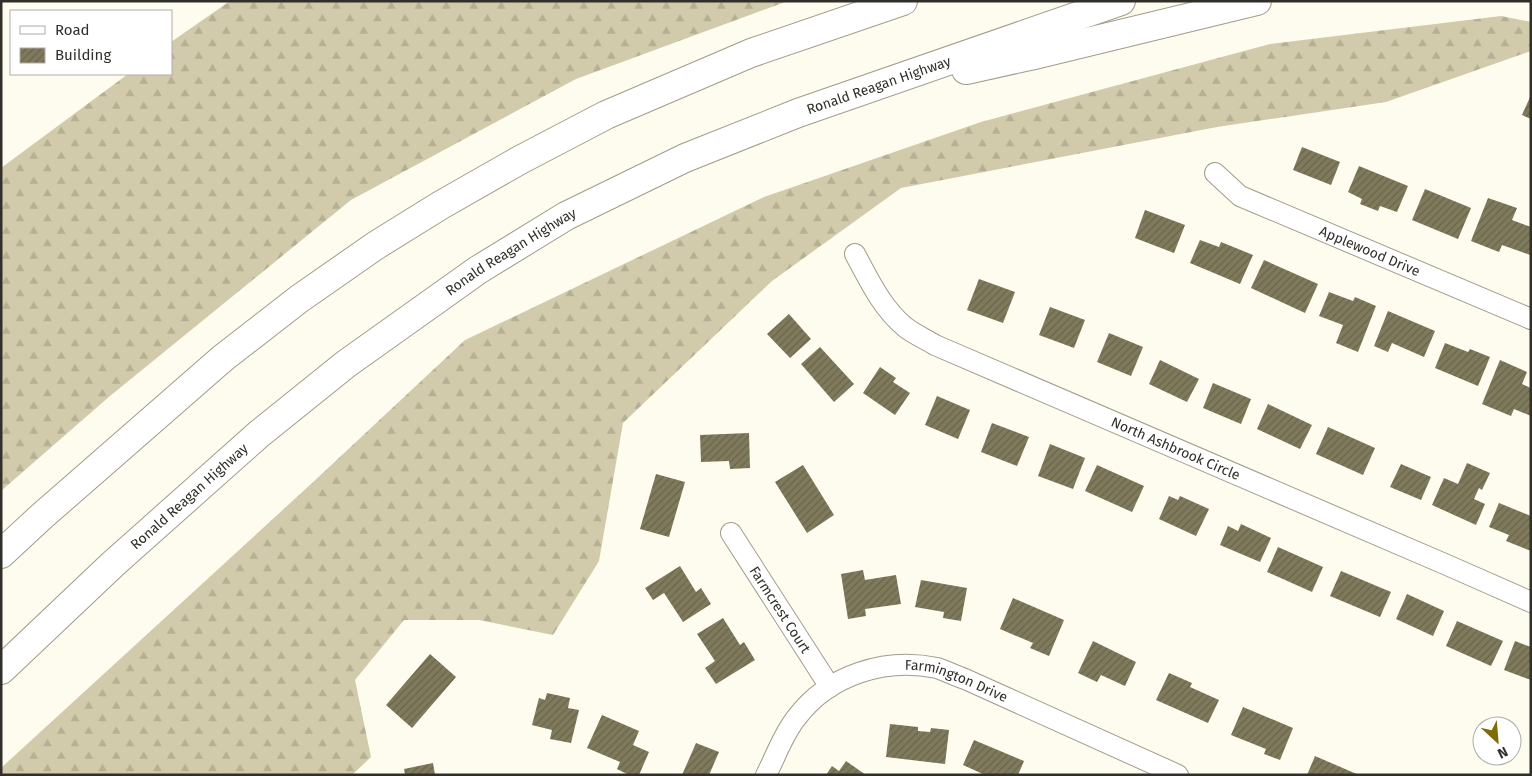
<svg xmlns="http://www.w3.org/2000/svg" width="1532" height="776" viewBox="0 0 1532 776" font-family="'Fira Sans',sans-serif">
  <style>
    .forest { fill: url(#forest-firs) }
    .building { fill: url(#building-hatch) }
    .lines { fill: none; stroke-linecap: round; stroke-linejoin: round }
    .minor-casing { stroke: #a09c8c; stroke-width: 22 }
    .motorway-casing { stroke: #a09c8c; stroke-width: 30 }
    .minor { stroke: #fff; stroke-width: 20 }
    .motorway { stroke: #fff; stroke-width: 28 }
    .labels { text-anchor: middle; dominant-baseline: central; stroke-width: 4.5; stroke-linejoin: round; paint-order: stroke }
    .street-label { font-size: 14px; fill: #312f29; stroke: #fff }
  </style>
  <defs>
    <pattern id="forest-firs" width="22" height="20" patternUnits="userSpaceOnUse" patternTransform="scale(1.25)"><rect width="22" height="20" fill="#d2cbab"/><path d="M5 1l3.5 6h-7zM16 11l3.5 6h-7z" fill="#b5af93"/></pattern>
    <pattern id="building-hatch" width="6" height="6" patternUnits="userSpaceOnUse" patternTransform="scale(1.25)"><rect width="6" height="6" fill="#807a5c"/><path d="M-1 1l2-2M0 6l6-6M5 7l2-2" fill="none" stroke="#69644c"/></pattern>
  </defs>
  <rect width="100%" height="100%" fill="#fefcee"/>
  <g class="forest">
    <polygon points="230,1 788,1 576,79 351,200 110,396 1,491 1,168 128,74 171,74 171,42"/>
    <polygon points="1501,16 1531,22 1531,51 1386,102 1217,127 901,188 772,281 623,423 599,561 553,635 479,620 404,620 355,680 371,757 352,775 1,775 1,768 311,484 465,340 764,197 981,122 1270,44"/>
  </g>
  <g class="building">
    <polygon points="1531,95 1531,119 1522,115"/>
    <polygon points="1302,147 1340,162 1331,185 1293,170"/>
    <polygon points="1359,166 1408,186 1397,212 1380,206 1378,211 1360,204 1362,199 1348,192"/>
    <polygon points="1425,189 1471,208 1458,239 1412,220"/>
    <polygon points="1488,198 1517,208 1512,220 1531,227 1530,255 1502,245 1499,252 1471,241"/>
    <polygon points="1145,210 1185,225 1174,253 1135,238"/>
    <polygon points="1200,240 1219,247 1221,242 1253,255 1240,284 1190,263"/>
    <polygon points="1264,260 1318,284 1305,313 1251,288"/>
    <polygon points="979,279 1015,292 1003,323 967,310"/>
    <polygon points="1329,292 1353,301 1355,297 1376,306 1358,352 1336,343 1343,325 1319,316"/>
    <polygon points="1050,307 1085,320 1074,348 1039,335"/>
    <polygon points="1388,311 1435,331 1424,357 1392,343 1388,352 1374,346"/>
    <polygon points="789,314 811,339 790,358 767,334"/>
    <polygon points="1109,333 1143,347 1131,376 1097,362"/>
    <polygon points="1445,343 1468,352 1470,349 1490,357 1478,386 1435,368"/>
    <polygon points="820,347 854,384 834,402 801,364"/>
    <polygon points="1160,360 1199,379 1187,402 1149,384"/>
    <polygon points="1500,360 1527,372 1522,384 1531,388 1531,416 1514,409 1511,416 1482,404"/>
    <polygon points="880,367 896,378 893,382 910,393 895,415 863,393"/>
    <polygon points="1213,383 1251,399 1241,424 1203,408"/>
    <polygon points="937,396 970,410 958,439 925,425"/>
    <polygon points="1268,404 1312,425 1300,449 1257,429"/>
    <polygon points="992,423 1029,437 1017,466 981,452"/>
    <polygon points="1328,427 1375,448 1363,475 1316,454"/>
    <polygon points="749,433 750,468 730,469 729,461 701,462 700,435"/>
    <polygon points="1050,444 1085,458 1073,489 1038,476"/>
    <polygon points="1467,463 1490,473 1482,490 1479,488 1474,499 1485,504 1476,525 1432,505 1444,478 1458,484"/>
    <polygon points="1401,464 1431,477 1421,500 1390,487"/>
    <polygon points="803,465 834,515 807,533 775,482"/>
    <polygon points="1097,465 1144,486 1132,512 1085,491"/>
    <polygon points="656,474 685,482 669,537 640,529"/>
    <polygon points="1169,496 1178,500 1180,496 1209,509 1196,536 1159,519"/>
    <polygon points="1499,503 1531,516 1531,551 1506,541 1509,535 1489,527"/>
    <polygon points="1241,524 1271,538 1260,562 1220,545 1228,526 1238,531"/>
    <polygon points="1278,547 1323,567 1312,592 1267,572"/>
    <polygon points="680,566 696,592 701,588 711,604 683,622 664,593 653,600 645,588"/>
    <polygon points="863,570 865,580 896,575 901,604 865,609 866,616 848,619 841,574"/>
    <polygon points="1341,571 1391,592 1380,617 1330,596"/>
    <polygon points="921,580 967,588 961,621 943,618 944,612 915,607"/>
    <polygon points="1407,594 1444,611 1433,636 1396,619"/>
    <polygon points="1013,598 1064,620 1049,656 1030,648 1033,643 1000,629"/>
    <polygon points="723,618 740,645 744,642 755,660 716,684 705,668 715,661 697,634"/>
    <polygon points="1457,621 1503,641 1491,666 1446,646"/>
    <polygon points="1093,641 1136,662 1125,686 1101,675 1097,682 1078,673"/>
    <polygon points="1515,641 1531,647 1531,680 1504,670"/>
    <polygon points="430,654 456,677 412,728 386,705"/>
    <polygon points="1169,673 1192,683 1190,687 1219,700 1208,723 1156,700"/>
    <polygon points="547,693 570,698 568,708 579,710 571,743 550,739 552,730 532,725 539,698 545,700"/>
    <polygon points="1243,707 1293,728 1280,760 1264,754 1266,749 1231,735"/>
    <polygon points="602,715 639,731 633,745 649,752 639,775 629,775 617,769 620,762 587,748"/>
    <polygon points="890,724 918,727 918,731 930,732 931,728 949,730 945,764 886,757"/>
    <polygon points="974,740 1024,761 1018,775 985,775 963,765"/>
    <polygon points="696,743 719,752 709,775 682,775"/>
    <polygon points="1315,756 1359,775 1307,775"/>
    <polygon points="846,761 866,775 826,775 832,766 839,771"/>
    <polygon points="433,763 435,775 405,775 404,769"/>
  </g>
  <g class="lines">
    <defs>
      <g id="minor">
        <path id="s1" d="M1215 173 1240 196 1531 319"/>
        <path id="s2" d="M855 254C869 280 882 308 905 327 914 334 925 339 935 345L1447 565 1531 602"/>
        <path id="s3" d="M731 533 830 687"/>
        <path id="s4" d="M766 775C776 756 783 734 797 717 829 675 885 657 937 668 946 671 956 676 965 679L1178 775"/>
      </g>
      <g id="motorway">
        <polyline points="966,70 1034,55 1257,1"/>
        <polyline points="1,554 42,516 223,358 299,299 375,246 441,205 520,160 606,115 751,53 903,1"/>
        <path id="s5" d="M1 670 113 564 259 434 346 364 478 270 566 216 685 158 798 113 1121 1"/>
      </g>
    </defs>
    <use href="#minor" class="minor-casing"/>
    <use href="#motorway" class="motorway-casing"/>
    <use href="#minor" class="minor"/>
    <use href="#motorway" class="motorway"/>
  </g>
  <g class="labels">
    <g class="street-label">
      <text stroke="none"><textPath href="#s5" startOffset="1066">Ronald Reagan Highway</textPath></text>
      <text stroke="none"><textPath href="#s1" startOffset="175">Applewood Drive</textPath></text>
      <text stroke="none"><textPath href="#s5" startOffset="661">Ronald Reagan Highway</textPath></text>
      <text stroke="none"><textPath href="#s2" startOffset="386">North Ashbrook Circle</textPath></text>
      <text stroke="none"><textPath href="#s5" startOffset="256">Ronald Reagan Highway</textPath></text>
      <text stroke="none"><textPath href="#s3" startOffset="91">Farmcrest Court</textPath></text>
      <text stroke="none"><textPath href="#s4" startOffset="244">Farmington Drive</textPath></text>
    </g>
  </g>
  <rect width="1532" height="776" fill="none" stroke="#312f29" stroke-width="5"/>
  <rect x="10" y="10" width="162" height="65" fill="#ffffff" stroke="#adaca9"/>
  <rect x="20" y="26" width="25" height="8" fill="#ffffff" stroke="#adaca9"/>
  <text x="55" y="35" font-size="15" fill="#312f29">Road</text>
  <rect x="20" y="48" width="25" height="15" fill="url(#building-hatch)" stroke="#adaca9"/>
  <text x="55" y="60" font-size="15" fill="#312f29">Building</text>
  <g transform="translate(1497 741) rotate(154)"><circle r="24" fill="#ffffff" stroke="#adaca9"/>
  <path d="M0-4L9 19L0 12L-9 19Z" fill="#7e6c07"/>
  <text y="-8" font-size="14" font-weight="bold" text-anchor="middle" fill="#312f29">N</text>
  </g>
</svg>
